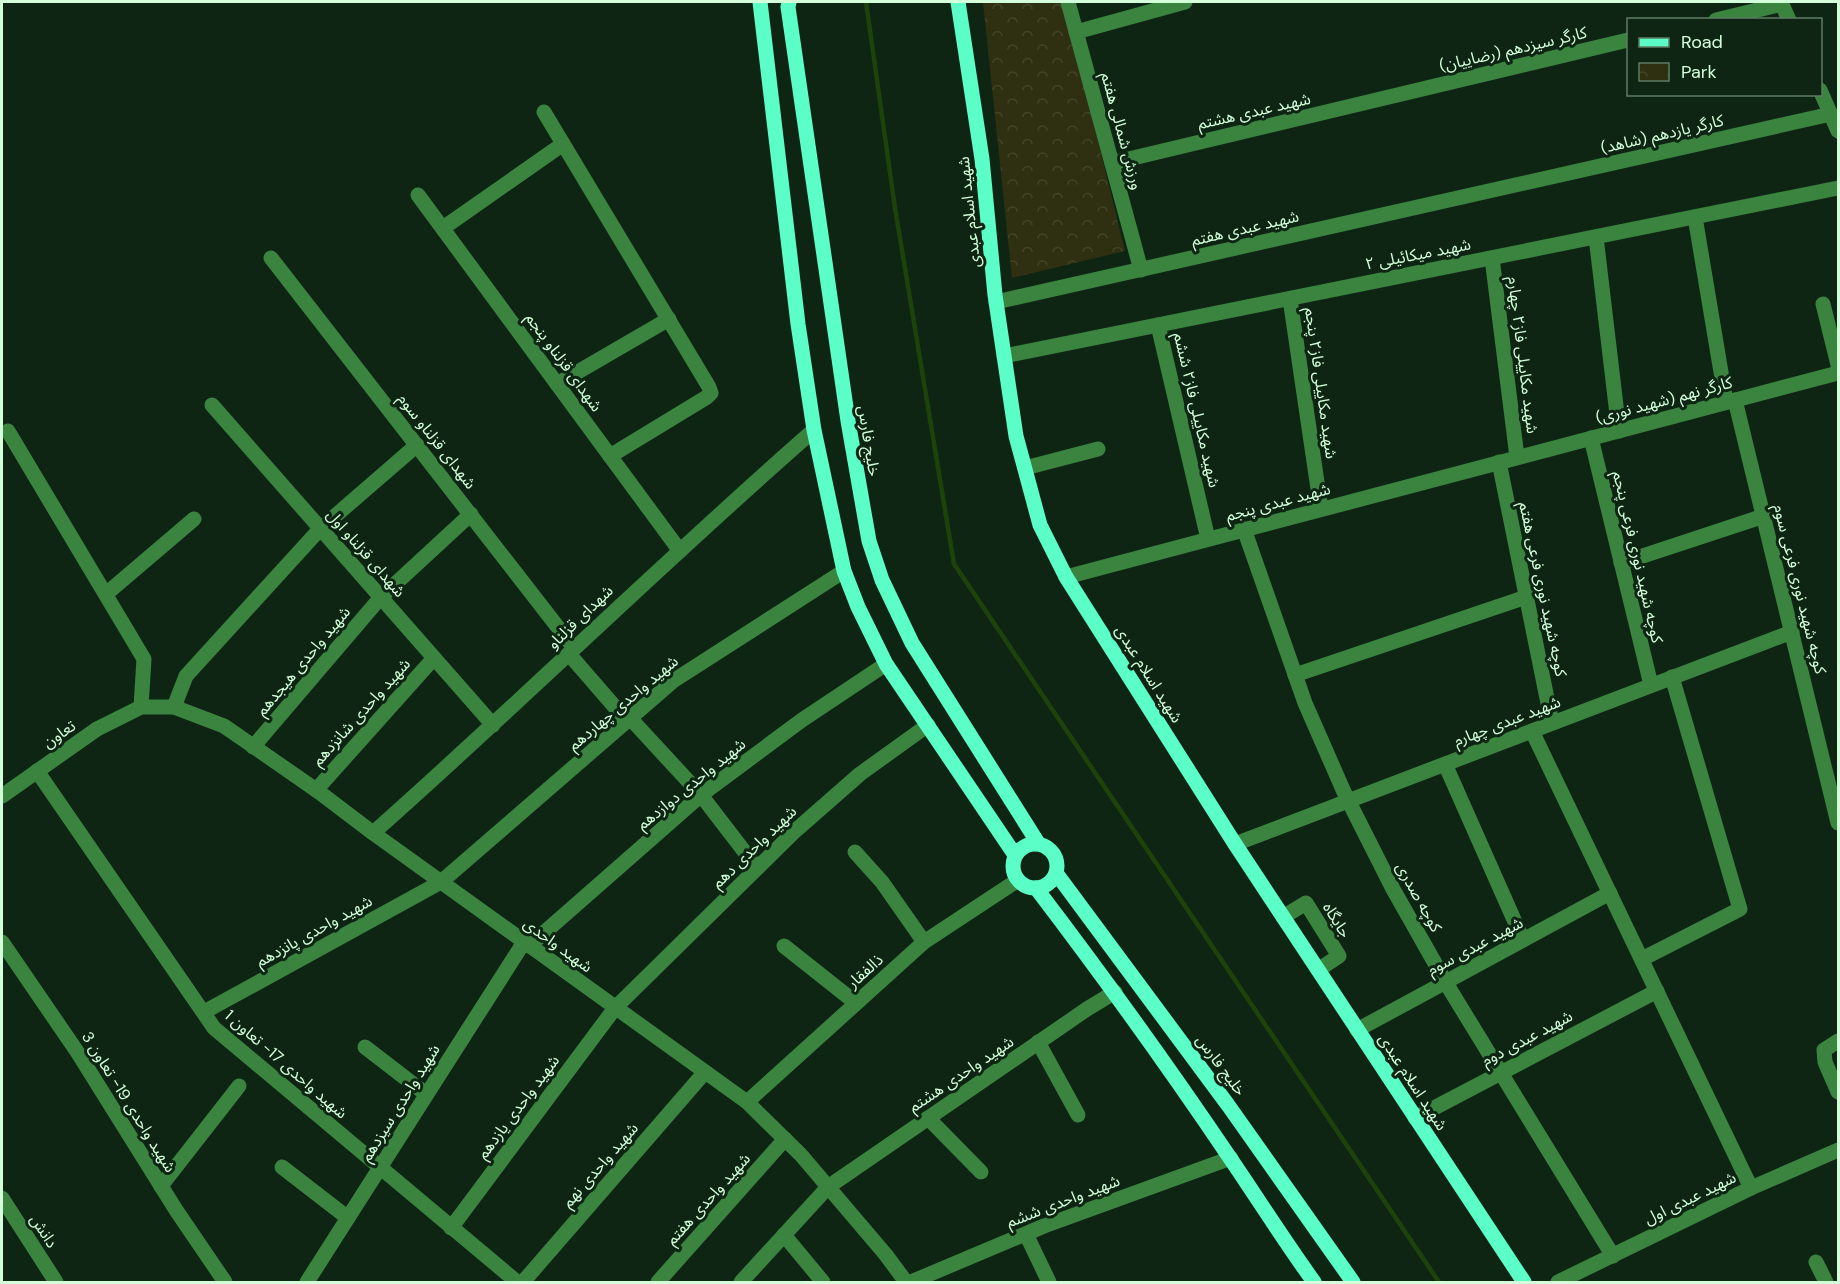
<svg xmlns="http://www.w3.org/2000/svg" width="1840" height="1284" viewBox="0 0 1840 1284" font-family="'DM Sans','Noto Sans Arabic',sans-serif">
  <style>
    .park { fill: url(#park-crowns) }
    .lines { fill: none; stroke-linecap: round; stroke-linejoin: round }
    .stream { stroke: #1d430a; stroke-width: 4.5 }
    .minor { stroke: #3a8440; stroke-width: 15 }
    .major { stroke: #5bfec7; stroke-width: 15 }
    .labels { text-anchor: middle; dominant-baseline: central; stroke-width: 6; stroke-linejoin: round; paint-order: stroke }
    .street-label { font-size: 16px; fill: #d3ffda; stroke: #0f2514 }
  </style>
  <defs>
    <pattern id="park-crowns" width="20" height="18" patternUnits="userSpaceOnUse" patternTransform="scale(1.5)"><rect width="20" height="18" fill="#2f2f12"/><path d="M2 6a3 3 0 1 1 6 0M12 15a3 3 0 1 1 6 0" fill="none" stroke="#424429"/></pattern>
  </defs>
  <rect width="100%" height="100%" fill="#0f2514"/>
  <polygon class="park" points="983,2 1064,2 1125,251 1012,278"/>
  <g class="lines">
    <polyline class="stream" points="866,2 895,208 954,564 1439,1282"/>
    <g class="minor">
      <polyline points="1068,2 1141,270"/>
      <polyline points="1781,2 1789,20"/>
      <polyline points="1716,20 1782,4"/>
      <polyline points="1076,32 1185,2"/>
      <polyline points="1820,90 1838,131"/>
      <polyline points="544,112 709,387 711,393 707,397 610,456"/>
      <polyline points="1112,163 1628,40"/>
      <polyline points="418,195 680,551"/>
      <polyline points="1695,217 1726,402"/>
      <polyline points="443,228 563,144"/>
      <polyline points="1596,237 1619,431"/>
      <polyline points="271,258 574,648"/>
      <polyline points="1492,258 1517,457"/>
      <polyline points="1290,299 1321,509"/>
      <polyline points="996,302 1831,114"/>
      <polyline points="1823,304 1838,365"/>
      <polyline points="1158,325 1208,539"/>
      <polyline points="1004,356 1838,188"/>
      <polyline points="557,384 669,319"/>
      <polyline points="1735,400 1838,823"/>
      <polyline points="212,405 493,725"/>
      <polyline points="8,431 144,659 141,707"/>
      <polyline points="1591,438 1651,685"/>
      <polyline points="1499,462 1552,723"/>
      <polyline points="1025,468 1098,449"/>
      <polyline points="1244,529 1305,703 1344,792 1393,889 1449,988 1613,1256"/>
      <polyline points="1621,563 1764,516"/>
      <polyline points="1066,577 1838,373"/>
      <polyline points="106,594 194,519"/>
      <polyline points="569,654 627,721"/>
      <polyline points="1295,675 1526,597"/>
      <polyline points="174,707 186,676 320,529 417,445"/>
      <polyline points="630,718 701,795 757,868"/>
      <polyline points="1532,731 1751,1188"/>
      <polyline points="253,747 381,597 471,514"/>
      <polyline points="1445,764 1523,940"/>
      <polyline points="37,771 214,1028 517,1282"/>
      <polyline points="316,790 434,658"/>
      <polyline points="2,796 97,729 141,707 174,707 224,726 319,792 373,833 747,1102 801,1155 886,1255 906,1282"/>
      <path d="M373 833C522 701 664 561 814 430"/>
      <polyline points="1235,844 1792,632"/>
      <polyline points="855,852 882,882 924,942"/>
      <polyline points="1283,917 1306,903 1339,956 1318,970"/>
      <polyline points="2,942 78,1053 176,1210 225,1282"/>
      <polyline points="529,946 701,795 802,720 886,664"/>
      <polyline points="784,946 856,1003"/>
      <polyline points="1642,959 1740,909 1672,677"/>
      <polyline points="204,1012 441,882 673,681 844,571"/>
      <polyline points="1357,1030 1610,893"/>
      <polyline points="1838,1041 1824,1050 1825,1062 1838,1092"/>
      <polyline points="1038,1042 1078,1115"/>
      <polyline points="365,1047 426,1094"/>
      <polyline points="747,1102 924,942 1018,880"/>
      <polyline points="928,1118 981,1172"/>
      <polyline points="1415,1118 1657,991"/>
      <polyline points="282,1167 348,1218"/>
      <polyline points="161,1186 239,1086"/>
      <polyline points="2,1198 56,1282"/>
      <polyline points="451,1228 615,1008 795,831 860,774 928,725"/>
      <polyline points="1026,1234 1049,1282"/>
      <polyline points="784,1235 823,1282"/>
      <polyline points="1816,1262 1826,1282"/>
      <polyline points="307,1282 524,942"/>
      <polyline points="523,1282 705,1072"/>
      <polyline points="658,1282 785,1139"/>
      <polyline points="741,1282 828,1187 1087,1009 1115,992"/>
      <polyline points="911,1282 1044,1226 1231,1158"/>
      <polyline points="1558,1282 1751,1188 1838,1150"/>
    </g>
    <g class="major">
      <polyline points="760,2 798,324 814,430 844,571 858,607 886,664 1015,855"/>
      <polyline points="789,2 788,7 848,421 869,541 882,580 912,643 1038,843"/>
      <polyline points="958,2 982,159 995,295 1016,436 1040,525 1066,577 1235,844 1524,1282"/>
      <circle cx="1035" cy="866" r="22"/>
      <polyline points="1056,873 1228,1105 1353,1282"/>
      <path d="M1036 888C1103 976 1168 1066 1230 1158 1258 1199 1285 1242 1314 1282"/>
    </g>
  </g>
  <g class="labels">
    <g class="street-label">
      <text transform="translate(1513 49) rotate(-13)">کارگر سیزدهم (رضاییان)</text>
      <text transform="translate(1254 111) rotate(-13)">شهید عبدی هشتم</text>
      <text transform="translate(1122 131) rotate(75)">ورزش شمالی هفتم</text>
      <text transform="translate(1662 134) rotate(-13)">کارگر یازدهم (شاهد)</text>
      <text transform="translate(969 212) rotate(-96)">شهید اسلام عبدی</text>
      <text transform="translate(1245 228) rotate(-13)">شهید عبدی هفتم</text>
      <text transform="translate(1418 254) rotate(-11)">شهید میکائیلی ۲</text>
      <text transform="translate(1523 355) rotate(83)">شهید مکاییلی فاز۲ چهارم</text>
      <text transform="translate(564 362) rotate(54)">شهدای قزلناو پنجم</text>
      <text transform="translate(1321 383) rotate(82)">شهید مکاییلی فاز۲ پنجم</text>
      <text transform="translate(1664 400) rotate(-15)">کارگر نهم (شهید نوری)</text>
      <text transform="translate(1197 410) rotate(77)">شهید مکاییلی فاز۲ ششم</text>
      <text transform="translate(437 441) rotate(52)">شهدای قزلناو سوم</text>
      <text transform="translate(869 441) rotate(81)">خلیج فارس</text>
      <text transform="translate(1278 502) rotate(-15)">شهید عبدی پنجم</text>
      <text transform="translate(366 553) rotate(49)">شهدای قزلناو اول</text>
      <text transform="translate(1638 557) rotate(77)">کوچه شهید نوری فرعی پنجم</text>
      <text transform="translate(1543 589) rotate(78)">کوچه شهید نوری فرعی هفتم</text>
      <text transform="translate(1800 589) rotate(76)">کوچه شهید نوری فرعی سوم</text>
      <text transform="translate(580 617) rotate(-44)">شهدای قزلناو</text>
      <text transform="translate(303 661) rotate(-50)">شهید واحدی هیجدهم</text>
      <text transform="translate(1149 674) rotate(58)">شهید اسلام عبدی</text>
      <text transform="translate(623 703) rotate(-40)">شهید واحدی چهاردهم</text>
      <text transform="translate(361 712) rotate(-48)">شهید واحدی شانزدهم</text>
      <text transform="translate(1507 721) rotate(-21)">شهید عبدی چهارم</text>
      <text transform="translate(59 734) rotate(-35)">تعاون</text>
      <text transform="translate(691 784) rotate(-39)">شهید واحدی دوازدهم</text>
      <text transform="translate(754 847) rotate(-44)">شهید واحدی دهم</text>
      <text transform="translate(1419 897) rotate(61)">کوچه صدری</text>
      <text transform="translate(1337 920) rotate(58)">جایگاه</text>
      <text transform="translate(314 931) rotate(-29)">شهید واحدی پانزدهم</text>
      <text transform="translate(558 945) rotate(36)">شهید واحدی</text>
      <text transform="translate(1475 946) rotate(-28)">شهید عبدی سوم</text>
      <text transform="translate(865 971) rotate(-42)">ذالفقار</text>
      <text transform="translate(1527 1038) rotate(-28)">شهید عبدی دوم</text>
      <text transform="translate(286 1064) rotate(41)">شهید واحدی 17- تعاون 1</text>
      <text transform="translate(1221 1065) rotate(53)">خلیج فارس</text>
      <text transform="translate(961 1074) rotate(-34)">شهید واحدی هشتم</text>
      <text transform="translate(1413 1082) rotate(57)">شهید اسلام عبدی</text>
      <text transform="translate(129 1102) rotate(58)">شهید واحدی 19- تعاون 3</text>
      <text transform="translate(400 1103) rotate(-58)">شهید واحدی سیزدهم</text>
      <text transform="translate(518 1107) rotate(-53)">شهید واحدی یازدهم</text>
      <text transform="translate(600 1165) rotate(-49)">شهید واحدی نهم</text>
      <text transform="translate(1690 1198) rotate(-26)">شهید عبدی اول</text>
      <text transform="translate(708 1199) rotate(-48)">شهید واحدی هفتم</text>
      <text transform="translate(1063 1201) rotate(-21)">شهید واحدی ششم</text>
      <text transform="translate(44 1231) rotate(57)">دانش</text>
    </g>
  </g>
  <rect width="1840" height="1284" fill="none" stroke="#d3ffda" stroke-width="6"/>
  <rect x="1627" y="18" width="195" height="78" fill="#0f2514" stroke="#5d7c63" stroke-width="1.5"/>
  <rect x="1639" y="38" width="30" height="9" fill="#5bfec7" stroke="#5d7c63" stroke-width="1.5"/>
  <text x="1681" y="48" font-size="18" fill="#d3ffda">Road</text>
  <rect x="1639" y="63" width="30" height="18" fill="url(#park-crowns)" stroke="#5d7c63" stroke-width="1.5"/>
  <text x="1681" y="78" font-size="18" fill="#d3ffda">Park</text>
</svg>
